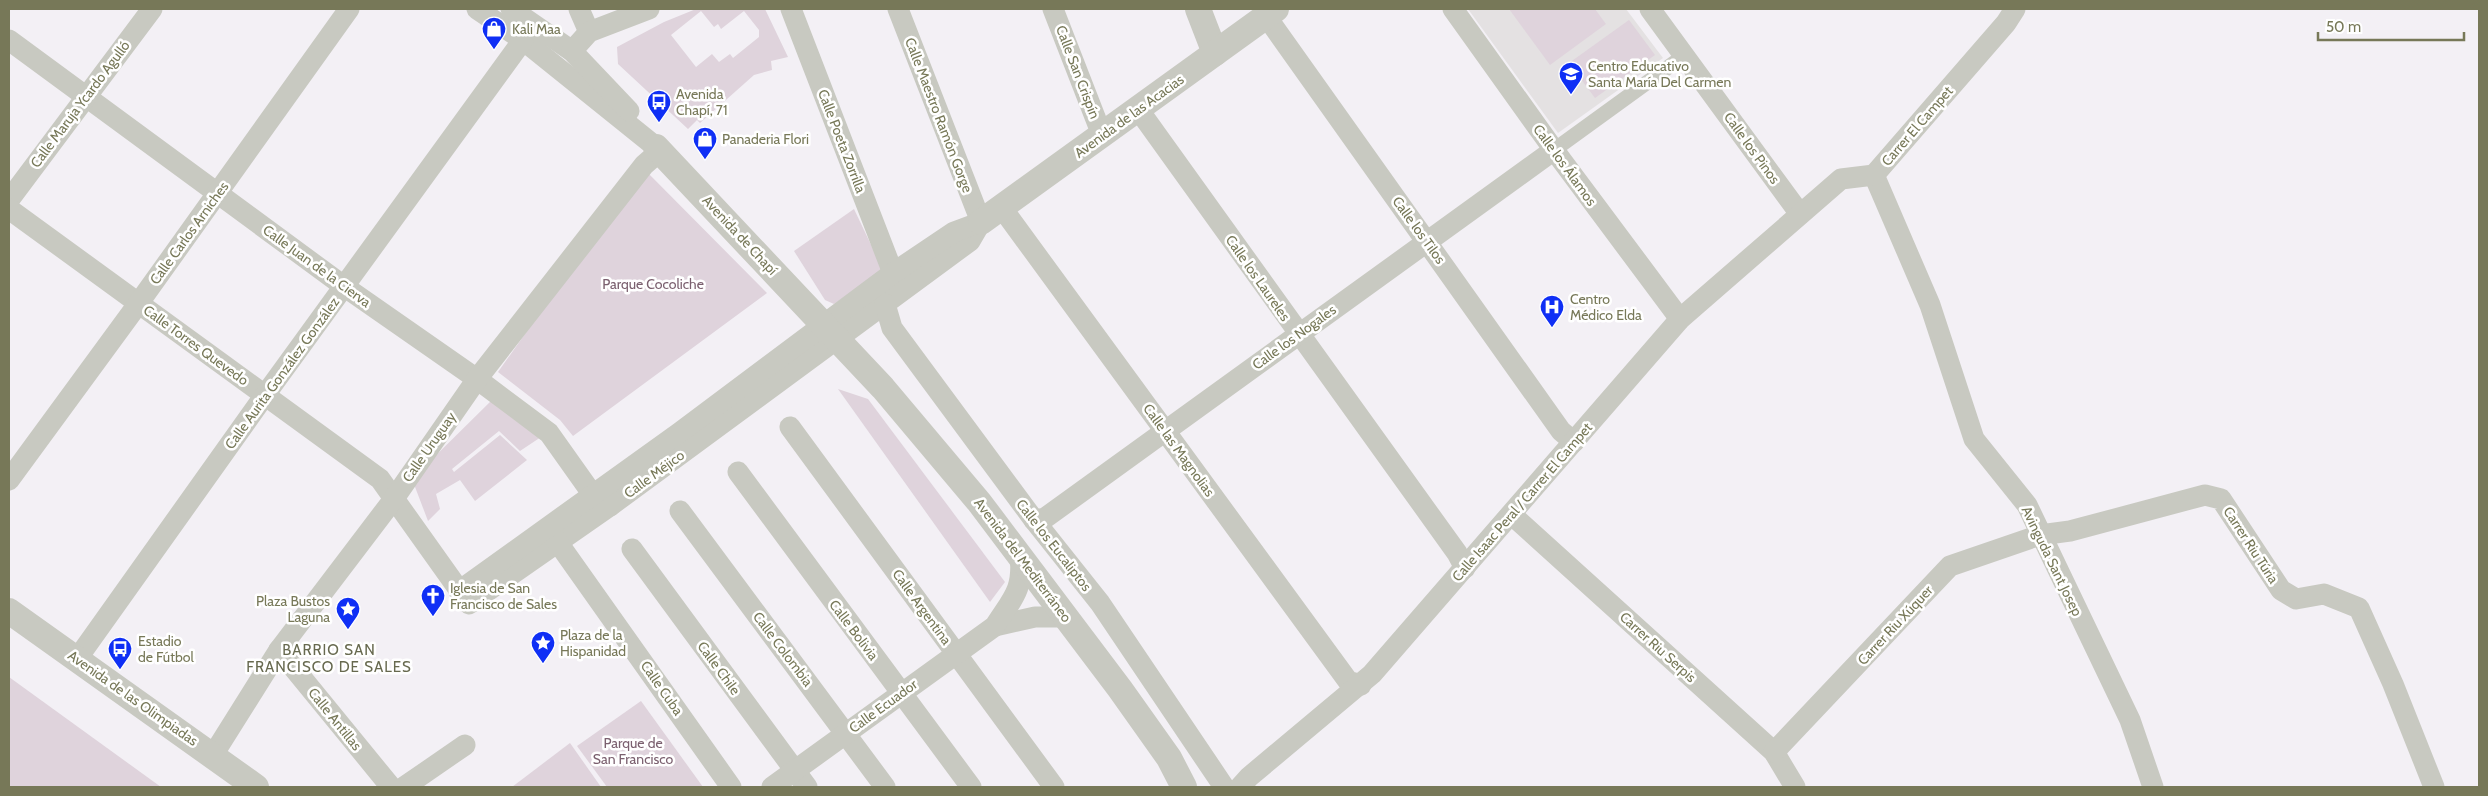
<svg xmlns="http://www.w3.org/2000/svg" width="2488" height="796" viewBox="0 0 2488 796" font-family="Cabin,sans-serif">
  <style>
    .built { fill: #e4e1e2 }
    .green { fill: #dfd3dc; fill-rule: evenodd }
    .lines { fill: none; stroke-linecap: round; stroke-linejoin: round }
    .pedestrian { stroke: #c8c9c1; stroke-width: 15 }
    .minor { stroke: #c8c9c1; stroke-width: 21 }
    .tertiary { stroke: #c8c9c1; stroke-width: 26 }
    .labels { text-anchor: middle; dominant-baseline: central; stroke-width: 5; stroke-linejoin: round; paint-order: stroke }
    .poi-label { font-size: 14px; fill: #777858; stroke: #fff; text-anchor: start }
    .street-label { font-size: 14px; fill: #777858; stroke: #fff }
    .park-label { font-size: 14px; fill: #7b606f; stroke: #fff }
    .neighbourhood-label { font-size: 15px; letter-spacing: 1px; fill: #67694f; stroke: #fff }
  </style>
  <rect width="100%" height="100%" fill="#f3f0f5"/>
  <polygon class="built" points="1468,9 1626,9 1663,58 1558,133"/>
  <g class="green">
    <path d="M696 9H765L788 57 771 61 772 70 754 75 700 123 697 120 688 129 618 64 617 47 664 22ZM701 11 714 27 718 24 721 29 744 11 759 30V37L733 58 730 54 719 62 712 54 696 67 671 35Z"/>
    <polygon points="1509,9 1595,9 1606,24 1550,65"/>
    <polygon points="1629,20 1655,55 1595,98 1569,63"/>
    <polygon points="647,172 767,293 573,436 560,420 498,372 549,300"/>
    <polygon points="854,209 884,272 834,304 825,300 794,251"/>
    <polygon points="838,389 868,399 1005,582 990,602"/>
    <polygon points="493,399 544,435 520,451 499,431 452,469 454,472 500,435 527,460 475,501 460,480 436,494 440,509 428,521 412,479"/>
    <polygon points="9,677 161,787 9,787"/>
    <polygon points="641,701 703,787 607,787 577,746"/>
    <polygon points="570,743 601,787 512,787"/>
  </g>
  <g class="lines">
    <polyline class="pedestrian" points="1554,150 1685,55"/>
    <g class="minor">
      <polyline points="477,9 523,40 656,147"/>
      <polyline points="511,9 572,51 629,111"/>
      <polyline points="579,9 589,32"/>
      <polyline points="791,9 893,273"/>
      <polyline points="898,9 981,222"/>
      <polyline points="1053,9 1102,135"/>
      <polyline points="1453,9 1554,150 1680,319"/>
      <polyline points="1650,9 1800,214"/>
      <polyline points="1266,16 1561,431 1574,442"/>
      <polyline points="9,40 345,287 477,379 549,433 593,495 610,506"/>
      <polyline points="572,51 589,32 649,9"/>
      <polyline points="1138,109 1457,553 1465,568"/>
      <polyline points="1874,175 1930,305 1974,439 2027,505 2130,720 2153,787"/>
      <polyline points="9,200 152,9"/>
      <polyline points="1002,208 1348,681 1361,685"/>
      <polyline points="9,209 380,479 469,604 610,506 970,241 981,222"/>
      <polyline points="885,304 892,328 1034,520 1100,603 1224,787"/>
      <polyline points="790,427 1054,787"/>
      <polyline points="738,472 971,787"/>
      <polyline points="9,480 138,304 349,9"/>
      <polyline points="680,511 885,787"/>
      <polyline points="1512,515 1774,752 1795,787"/>
      <polyline points="1034,520 1045,518 1554,150"/>
      <polyline points="549,530 731,787"/>
      <polyline points="632,549 807,787"/>
      <polyline points="459,591 679,433 893,273 954,232 981,222"/>
      <polyline points="995,626 1035,617 1067,617"/>
      <polyline points="279,650 391,787"/>
      <polyline points="77,659 265,395 523,40"/>
      <polyline points="1774,752 1950,566 2040,535 2070,531 2205,495 2221,499 2281,590 2296,599 2324,594 2359,608 2393,684 2434,787"/>
      <polyline points="213,755 279,650 393,500 477,379 644,165 660,151"/>
      <polyline points="404,787 465,745"/>
      <path d="M772 787 995 626C1012 599 1024 590 1020 556"/>
      <polyline points="1240,787 1249,777 1372,674 1680,319 1841,179 1874,175 2006,23 2015,9"/>
    </g>
    <g class="tertiary">
      <polyline points="1198,9 1215,53"/>
      <polyline points="656,147 883,388 979,502 1120,689 1169,758 1184,787"/>
      <polyline points="981,222 1276,9"/>
      <polyline points="9,611 256,787"/>
    </g>
  </g>
  <defs>
    <symbol id="shop-pin" viewBox="-11 -11 22 30"><path d="M0 17L-7.5 6A9.5 9.5 0 1 1 7.5 6Z" fill="#0f2ff5" stroke="#fff"/><path d="M-5-2.5h2.3a2.7 3.5 0 0 1 5.4 0H5L5.5 6h-11ZM-1.5-2.5h3a1.5 2.3 0 0 0-3 0Z" fill="#fff"/></symbol>
    <symbol id="school-pin" viewBox="-11 -11 22 30"><path d="M0 17L-7.5 6A9.5 9.5 0 1 1 7.5 6Z" fill="#0f2ff5" stroke="#fff"/><path d="M0-5L7-2L0 1L-7-2ZM-4 1L0 2.5L4 1V4Q0 6-4 4Z" fill="#fff"/></symbol>
    <symbol id="bus-pin" viewBox="-11 -11 22 30"><path d="M0 17L-7.5 6A9.5 9.5 0 1 1 7.5 6Z" fill="#0f2ff5" stroke="#fff"/><path d="M-5-6H5V4H4V6H2V4H-2V6H-4V4H-5ZM-3.5-4V0h7V-4ZM-3.5 1.2v1.5H-2V1.2ZM2 1.2v1.5H3.5V1.2Z" fill="#fff"/></symbol>
    <symbol id="hospital-pin" viewBox="-11 -11 22 30"><path d="M0 17L-7.5 6A9.5 9.5 0 1 1 7.5 6Z" fill="#0f2ff5" stroke="#fff"/><path d="M-5-5h3v3.5h4V-5h3V5h-3V1.5h-4V5h-3Z" fill="#fff"/></symbol>
    <symbol id="church-pin" viewBox="-11 -11 22 30"><path d="M0 17L-7.5 6A9.5 9.5 0 1 1 7.5 6Z" fill="#0f2ff5" stroke="#fff"/><path d="M-1.2-6h2.4v3.5h3.3v2.4h-3.3V6h-2.4V-.1h-3.3v-2.4h3.3Z" fill="#fff"/></symbol>
    <symbol id="sight-pin" viewBox="-11 -11 22 30"><path d="M0 17L-7.5 6A9.5 9.5 0 1 1 7.5 6Z" fill="#0f2ff5" stroke="#fff"/><path d="M0-6L1.8-2.2L6-1.7L2.9 1.2L3.7 5.4L0 3.3L-3.7 5.4L-2.9 1.2L-6-1.7L-1.8-2.2Z" fill="#fff"/></symbol>
  </defs>
  <g fill-rule="evenodd">
    <use href="#shop-pin" x="480" y="15" width="28" height="38"/>
    <use href="#school-pin" x="1557" y="60" width="28" height="38"/>
    <use href="#bus-pin" x="645" y="88" width="28" height="38"/>
    <use href="#shop-pin" x="691" y="125" width="28" height="38"/>
    <use href="#hospital-pin" x="1538" y="293" width="28" height="38"/>
    <use href="#church-pin" x="419" y="582" width="28" height="38"/>
    <use href="#sight-pin" x="334" y="595" width="28" height="38"/>
    <use href="#sight-pin" x="529" y="629" width="28" height="38"/>
    <use href="#bus-pin" x="106" y="635" width="28" height="38"/>
  </g>
  <g class="labels">
    <g class="poi-label">
      <text x="512" y="29">Kali Maa</text>
      <text x="1588" y="66">Centro Educativo<tspan x="1588" dy="16">Santa María Del Carmen</tspan></text>
      <text x="676" y="94">Avenida<tspan x="676" dy="16">Chapí, 71</tspan></text>
      <text x="722" y="139">Panaderia Flori</text>
      <text x="1570" y="299">Centro<tspan x="1570" dy="16">Médico Elda</tspan></text>
      <text x="450" y="588">Iglesia de San<tspan x="450" dy="16">Francisco de Sales</tspan></text>
      <text x="330" y="601" text-anchor="end">Plaza Bustos<tspan x="330" dy="16">Laguna</tspan></text>
      <text x="560" y="635">Plaza de la<tspan x="560" dy="16">Hispanidad</tspan></text>
      <text x="138" y="641">Estadio<tspan x="138" dy="16">de Fútbol</tspan></text>
    </g>
    <g class="street-label">
      <text transform="translate(1078 72) rotate(69)">Calle San Crispín</text>
      <text transform="translate(80 104) rotate(-53)">Calle Maruja Ycardo Agulló</text>
      <text transform="translate(939 115) rotate(69)">Calle Maestro Ramón Gorge</text>
      <text transform="translate(1129 116) rotate(-36)">Avenida de las Acacias</text>
      <text transform="translate(1917 126) rotate(-49)">Carrer El Campet</text>
      <text transform="translate(842 141) rotate(69)">Calle Poeta Zorrilla</text>
      <text transform="translate(1752 148) rotate(54)">Calle los Pinos</text>
      <text transform="translate(1565 165) rotate(54)">Calle los Álamos</text>
      <text transform="translate(1419 230) rotate(54)">Calle los Tilos</text>
      <text transform="translate(189 233) rotate(-54)">Calle Carlos Arniches</text>
      <text transform="translate(740 235) rotate(47)">Avenida de Chapí</text>
      <text transform="translate(317 266) rotate(36)">Calle Juan de la Cierva</text>
      <text transform="translate(1258 278) rotate(55)">Calle los Laureles</text>
      <text transform="translate(1294 337) rotate(-36)">Calle los Nogales</text>
      <text transform="translate(196 345) rotate(36)">Calle Torres Quevedo</text>
      <text transform="translate(282 373) rotate(-54)">Calle Aurita González González</text>
      <text transform="translate(429 447) rotate(-55)">Calle Uruguay</text>
      <text transform="translate(1179 450) rotate(54)">Calle las Magnolias</text>
      <text transform="translate(654 474) rotate(-36)">Calle Méjico</text>
      <text transform="translate(1522 502) rotate(-49)">Calle Isaac Peral / Carrer El Campet</text>
      <text transform="translate(1054 545) rotate(52)">Calle los Eucaliptos</text>
      <text transform="translate(2251 545) rotate(57)">Carrer Riu Túria</text>
      <text transform="translate(1023 560) rotate(53)">Avenida del Mediterráneo</text>
      <text transform="translate(2052 561) rotate(64)">Avinguda Sant Josep</text>
      <text transform="translate(922 607) rotate(54)">Calle Argentina</text>
      <text transform="translate(1895 625) rotate(-47)">Carrer Riu Xúquer</text>
      <text transform="translate(854 630) rotate(53)">Calle Bolivia</text>
      <text transform="translate(1658 647) rotate(42)">Carrer Riu Serpis</text>
      <text transform="translate(783 649) rotate(53)">Calle Colombia</text>
      <text transform="translate(719 668) rotate(54)">Calle Chile</text>
      <text transform="translate(662 688) rotate(55)">Calle Cuba</text>
      <text transform="translate(133 698) rotate(35)">Avenida de las Olimpiadas</text>
      <text transform="translate(883 706) rotate(-36)">Calle Ecuador</text>
      <text transform="translate(335 719) rotate(51)">Calle Antillas</text>
    </g>
    <g class="park-label">
      <text x="653" y="284">Parque Cocoliche</text>
      <text x="633" y="743">Parque de<tspan x="633" dy="16">San Francisco</tspan></text>
    </g>
    <g class="neighbourhood-label">
      <text x="329" y="650">BARRIO SAN<tspan x="329" dy="17">FRANCISCO DE SALES</tspan></text>
    </g>
  </g>
  <rect width="2488" height="796" fill="none" stroke="#777858" stroke-width="20"/>
  <path d="M2318 32v8h146v-8" fill="none" stroke="#777858" stroke-width="2.5"/>
  <text x="2326" y="32" font-size="15" fill="#777858" stroke="#ffffff" stroke-width="4" paint-order="stroke">50 m</text>
</svg>
